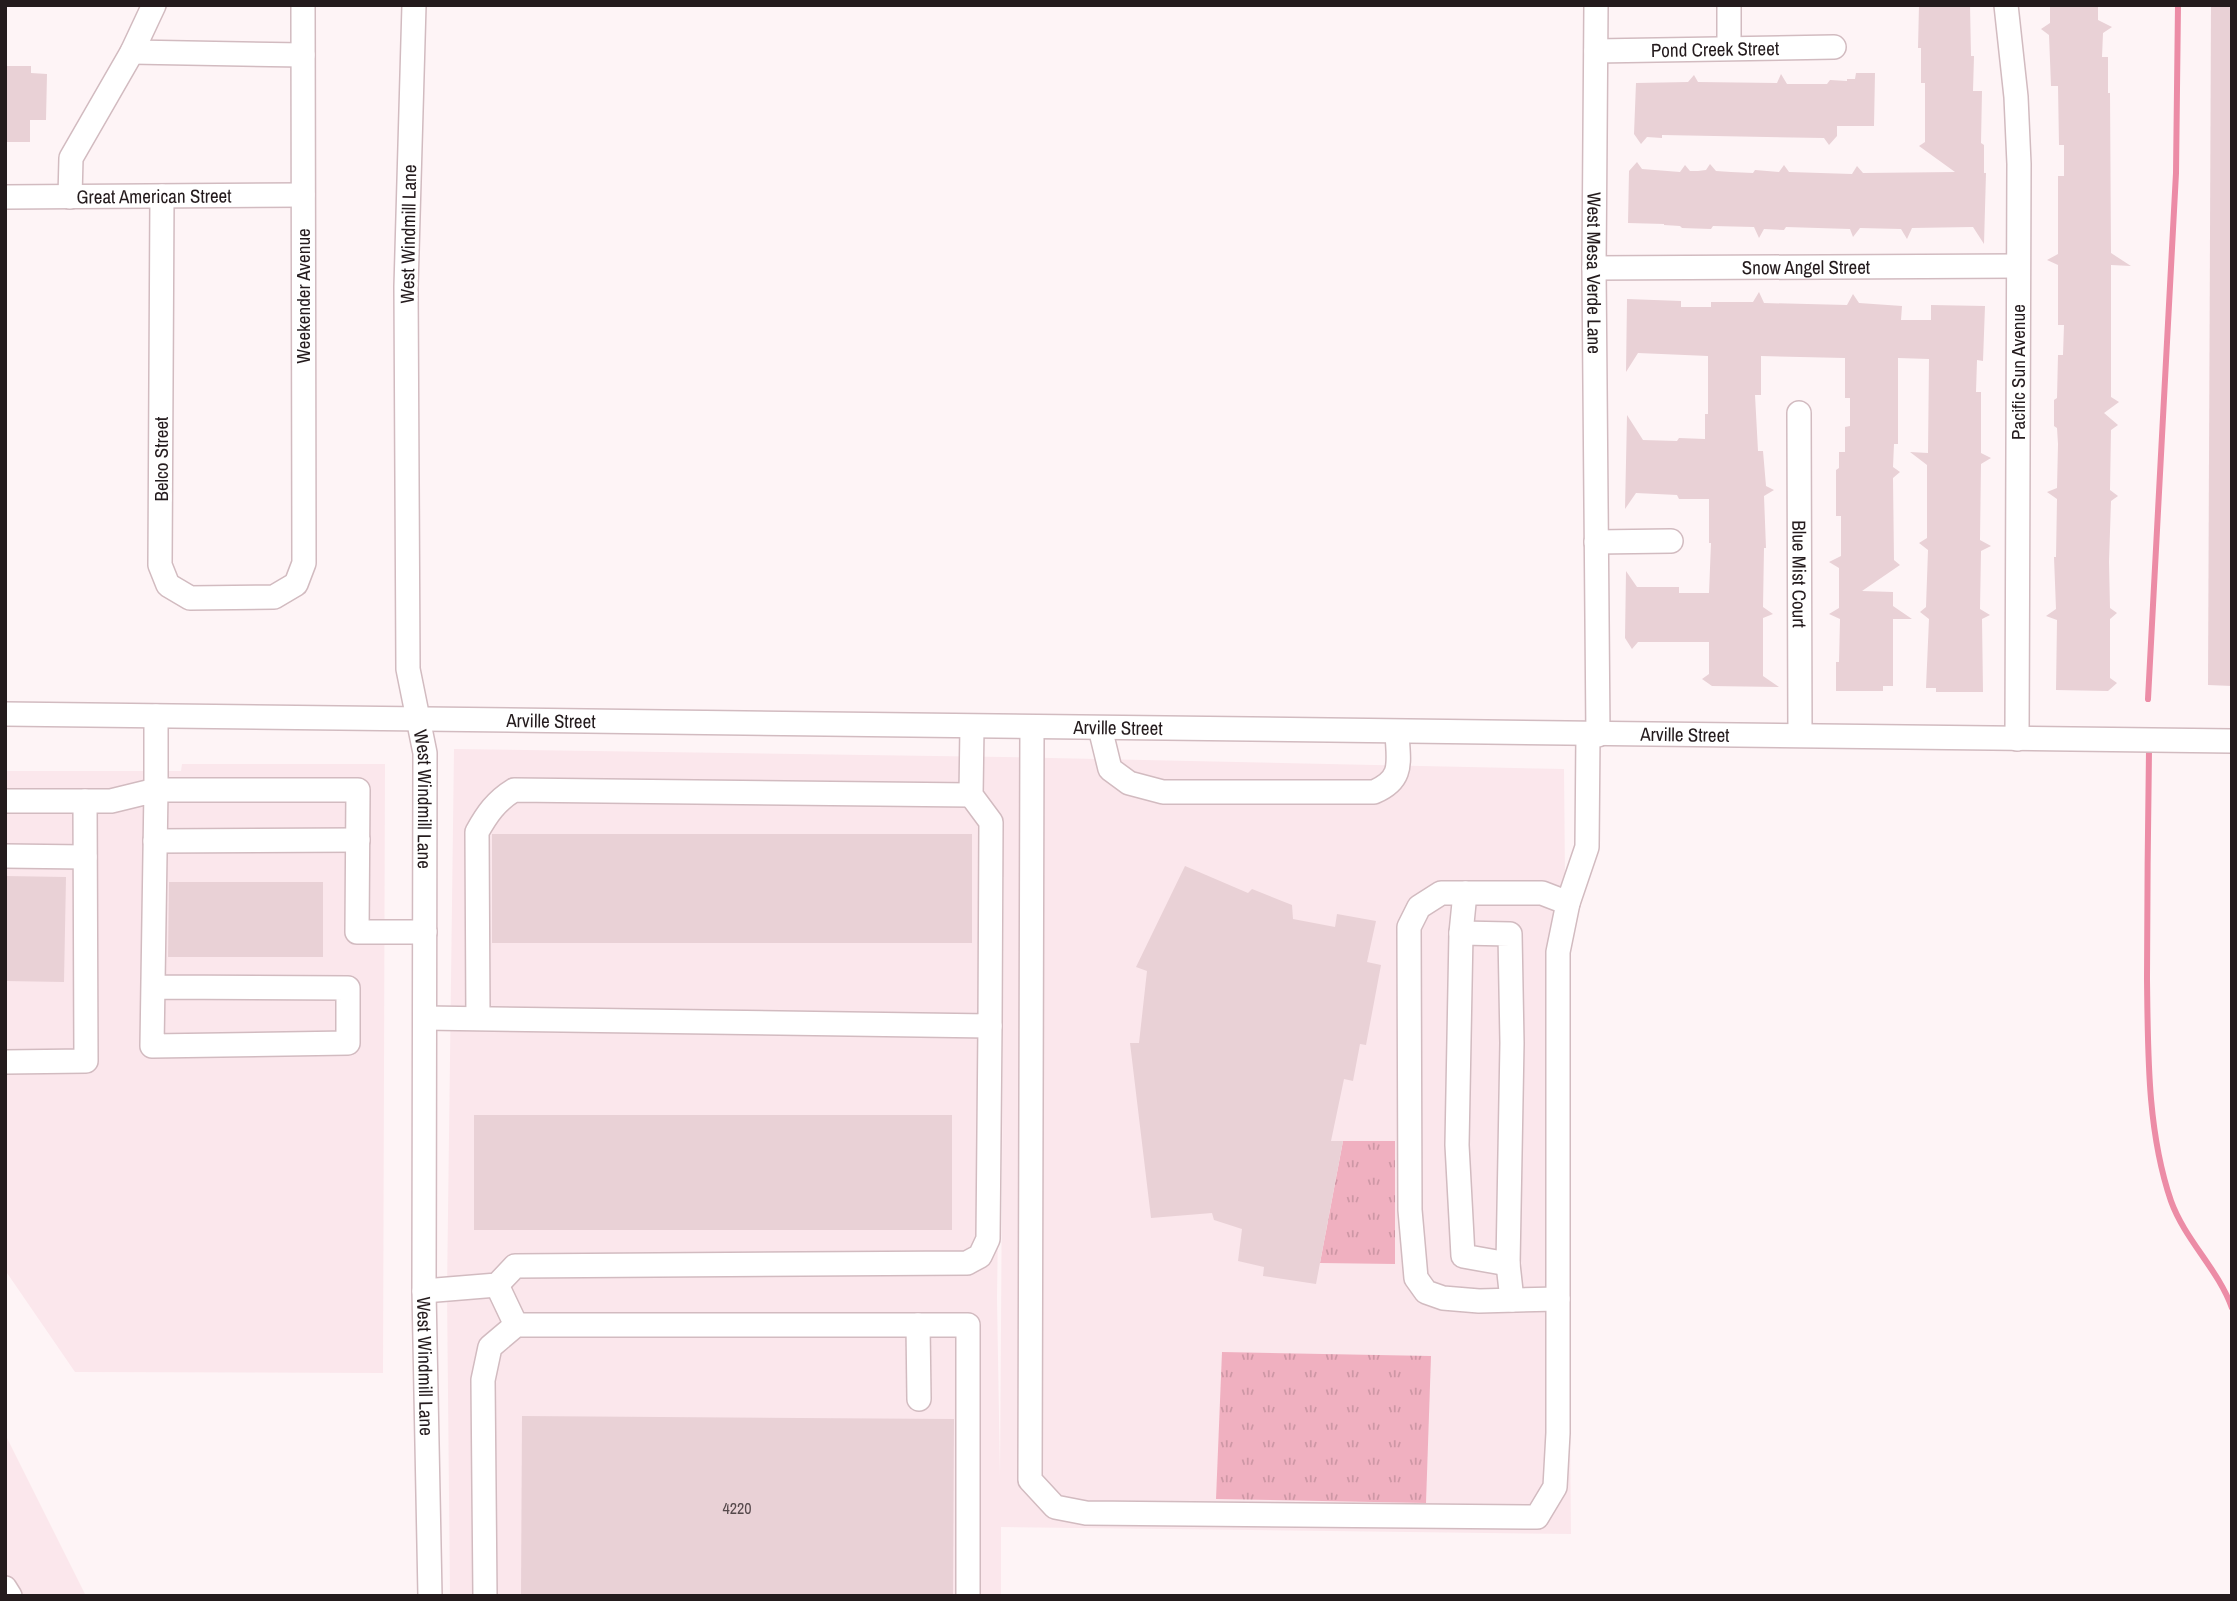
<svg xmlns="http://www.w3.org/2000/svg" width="2237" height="1601" viewBox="0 0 2237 1601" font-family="'Archivo Narrow',sans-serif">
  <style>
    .built { fill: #fbe7ec; fill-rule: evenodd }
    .grass { fill: url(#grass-tufts) }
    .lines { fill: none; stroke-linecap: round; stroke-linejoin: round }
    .stream { stroke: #ec8ca6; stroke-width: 6 }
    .building { fill: #e9d1d6 }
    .minor-casing { stroke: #d2bbc0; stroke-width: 26 }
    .minor { stroke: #fff; stroke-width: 23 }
    .labels { text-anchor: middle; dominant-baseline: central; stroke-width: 7; stroke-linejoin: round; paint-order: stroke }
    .number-label { font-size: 16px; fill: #55484b }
    .street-label { font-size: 19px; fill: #241b1d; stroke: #fff }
  </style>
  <defs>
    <pattern id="grass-tufts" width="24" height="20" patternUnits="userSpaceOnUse" patternTransform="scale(1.75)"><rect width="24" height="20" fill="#f0b0c0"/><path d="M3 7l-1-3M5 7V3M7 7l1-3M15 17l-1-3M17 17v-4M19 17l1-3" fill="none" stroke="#ce97a5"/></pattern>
  </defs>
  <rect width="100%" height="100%" fill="#fef4f6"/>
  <g class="built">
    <path d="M454 749 1004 757 1564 769 1571 1534 1001 1527V1596H450L447 1291ZM1003 877H1004L1000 1477 997 1298Z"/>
    <polygon points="182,764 385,764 383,1373 75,1372 5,1270 5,771 181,771"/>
    <polygon points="5,1434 86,1596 5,1596"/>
  </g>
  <g class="grass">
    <polygon points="1343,1141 1395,1141 1395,1264 1320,1263"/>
    <polygon points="1222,1352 1431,1356 1426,1503 1216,1499"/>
  </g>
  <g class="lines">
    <g class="stream">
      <polyline points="2148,699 2176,173 2178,5"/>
      <path d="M2149 750C2148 826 2147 903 2147 979 2148 1052 2147 1131 2171 1201 2185 1240 2218 1269 2232 1308"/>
    </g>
  </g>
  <g class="building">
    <polygon points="1919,5 1970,5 1971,56 1974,56 1973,91 1982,91 1981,143 1984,145 1984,173 1986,173 1984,244 1973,227 1912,228 1907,239 1901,229 1860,228 1853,237 1850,229 1786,227 1784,230 1764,229 1759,238 1754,227 1713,226 1711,229 1682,228 1680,226 1664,225 1664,224 1628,223 1629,171 1637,162 1642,169 1680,172 1685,165 1690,171 1698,171 1706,170 1710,164 1716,171 1731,172 1753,173 1755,170 1779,172 1784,165 1789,172 1852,174 1857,166 1863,173 1955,172 1919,146 1925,142 1925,83 1921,83 1921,48 1918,48"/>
    <polygon points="2050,5 2098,5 2098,20 2112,27 2103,33 2102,57 2108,57 2108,93 2110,93 2111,253 2131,266 2111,265 2111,397 2119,402 2104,413 2118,425 2111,430 2110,490 2118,496 2111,501 2109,562 2110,608 2117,613 2110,619 2110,678 2117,683 2108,691 2056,690 2057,620 2046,616 2056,609 2054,557 2056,557 2057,499 2047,492 2057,488 2058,444 2057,428 2054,426 2054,400 2057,398 2058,355 2063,355 2064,325 2058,325 2058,265 2047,260 2058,254 2058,176 2064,176 2064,145 2059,145 2058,86 2051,86 2049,35 2041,29 2050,23"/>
    <polygon points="2211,7 2232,7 2232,686 2208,685"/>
    <polygon points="5,66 31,66 31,73 47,74 46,120 30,120 30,142 5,142"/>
    <polygon points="1856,73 1875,73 1874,126 1837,126 1837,136 1829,145 1824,138 1662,135 1662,138 1647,137 1641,144 1634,134 1636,83 1688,82 1694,75 1698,82 1777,83 1781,74 1787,84 1827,84 1830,80 1847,81 1847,79 1855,79"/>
    <polygon points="1759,292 1764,303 1847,305 1853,294 1859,303 1902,306 1901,320 1931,320 1931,305 1985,306 1983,361 1977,360 1976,392 1981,392 1981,453 1991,458 1981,464 1980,540 1991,546 1981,551 1980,609 1990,615 1982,619 1983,692 1936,692 1936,688 1926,688 1929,619 1920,612 1926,607 1928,550 1919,543 1927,538 1927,465 1910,452 1928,453 1929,359 1898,358 1898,444 1894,444 1893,467 1900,472 1893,478 1894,560 1900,565 1862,591 1893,592 1893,606 1912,619 1893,619 1893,686 1883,686 1883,691 1836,691 1836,662 1839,662 1840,619 1829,614 1839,608 1839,568 1829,562 1841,556 1841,516 1836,516 1836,470 1839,468 1839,452 1845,452 1845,427 1850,426 1850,398 1845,398 1845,358 1761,356 1761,395 1755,395 1758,451 1763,451 1766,486 1774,490 1764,496 1766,548 1764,548 1763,607 1773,614 1763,618 1763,676 1779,687 1712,686 1702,679 1709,674 1709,642 1638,642 1632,649 1625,638 1626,571 1637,587 1679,587 1679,593 1709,593 1711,543 1709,543 1709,499 1679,499 1677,495 1636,493 1625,509 1627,415 1643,440 1677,441 1679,438 1705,439 1705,414 1708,414 1708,356 1638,353 1626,372 1627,299 1681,301 1681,307 1711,307 1711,302 1753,302"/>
    <rect x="492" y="834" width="480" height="109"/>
    <polygon points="1185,866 1248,893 1252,889 1292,905 1293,919 1335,927 1337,914 1376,921 1367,962 1381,965 1366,1045 1360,1044 1353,1081 1344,1079 1331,1141 1343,1141 1316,1284 1263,1276 1264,1267 1238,1261 1242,1229 1214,1220 1212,1213 1151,1218 1130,1043 1139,1043 1147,971 1136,967"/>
    <polygon points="5,876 66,877 64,982 5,981"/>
    <polygon points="169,882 323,882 323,957 168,957"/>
    <rect x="474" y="1115" width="478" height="115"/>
    <polygon points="522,1416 954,1419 953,1596 521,1596"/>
  </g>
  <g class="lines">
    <defs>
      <g id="minor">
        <path id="s1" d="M414 5 406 287 408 669 425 753 424 1291 430 1596"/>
        <path id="s2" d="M1596 5 1594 268 1598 735"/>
        <polyline points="1729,5 1729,48"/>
        <polyline points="2006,5 2016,97 2019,164 2017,739"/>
        <path id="s3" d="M1596 51 1834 47"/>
        <polyline points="132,52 303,55"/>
        <polyline points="162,196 160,565 168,585 190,598 274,597 296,584 304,563 303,5"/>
        <path id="s4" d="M5 197 303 195"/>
        <polyline points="70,197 71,158 132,52 154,5"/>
        <path id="s5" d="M1594 268 2018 266"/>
        <path id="s6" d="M1799 413 1800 735"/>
        <polyline points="1596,542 1671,541"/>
        <path id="s7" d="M5 714 2232 741"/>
        <polyline points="156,716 156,790 358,790 357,932 425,932"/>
        <polyline points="1032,727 1030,1480 1055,1507 1086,1513 1537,1517 1555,1487 1558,1433 1558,952 1568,903 1587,847 1588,735"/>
        <path d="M1100 728 1110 769 1129 783 1163 792H1374C1405 779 1398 761 1397 732"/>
        <path d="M5 801H111L156 790C155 875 153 961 152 1046L348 1043V988L153 987"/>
        <polyline points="155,841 358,840"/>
        <polyline points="5,856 85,857"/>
        <polyline points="1465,893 1461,933 1457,1145 1463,1256 1508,1264"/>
        <polyline points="1461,933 1510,934 1512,1043 1508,1264 1512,1300"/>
        <polyline points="425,1018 990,1026 991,822 971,795 972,727"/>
        <path d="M478 1018 477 832C487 814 496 801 514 790L971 795"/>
        <polyline points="5,1062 86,1061 85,801"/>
        <polyline points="497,1285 516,1325"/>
        <polyline points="424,1291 497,1285 515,1266 967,1263 980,1256 988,1239 990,1026"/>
        <polyline points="1558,1299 1479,1301 1443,1298 1426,1292 1416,1278 1410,1210 1409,927 1419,907 1441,893 1542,893 1568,903"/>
        <polyline points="918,1325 919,1399"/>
        <polyline points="5,1588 10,1596"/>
        <polyline points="485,1596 483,1380 490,1347 516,1325 968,1325 968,1596"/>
      </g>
    </defs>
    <use href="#minor" class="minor-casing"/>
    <use href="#minor" class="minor"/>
  </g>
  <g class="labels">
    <g class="number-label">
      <text x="737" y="1508">4220</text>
    </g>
    <g class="street-label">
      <text stroke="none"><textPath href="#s3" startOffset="119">Pond Creek Street</textPath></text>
      <text stroke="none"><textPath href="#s4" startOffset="149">Great American Street</textPath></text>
      <text transform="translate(408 234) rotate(-89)">West Windmill Lane</text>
      <text stroke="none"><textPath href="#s5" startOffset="212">Snow Angel Street</textPath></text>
      <text stroke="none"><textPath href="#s2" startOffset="268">West Mesa Verde Lane</textPath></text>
      <text transform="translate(303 296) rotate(-90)">Weekender Avenue</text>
      <text transform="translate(2018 372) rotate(-90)">Pacific Sun Avenue</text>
      <text transform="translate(161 459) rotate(-90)">Belco Street</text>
      <text stroke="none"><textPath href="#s6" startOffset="161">Blue Mist Court</textPath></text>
      <text stroke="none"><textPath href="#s7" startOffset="546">Arville Street</textPath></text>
      <text stroke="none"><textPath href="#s7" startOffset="1113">Arville Street</textPath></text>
      <text stroke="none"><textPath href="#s7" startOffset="1680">Arville Street</textPath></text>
      <text stroke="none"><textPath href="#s1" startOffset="796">West Windmill Lane</textPath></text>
      <text stroke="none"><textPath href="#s1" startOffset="1363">West Windmill Lane</textPath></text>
    </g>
  </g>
  <rect width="2237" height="1601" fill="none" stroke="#241b1d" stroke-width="14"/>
</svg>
